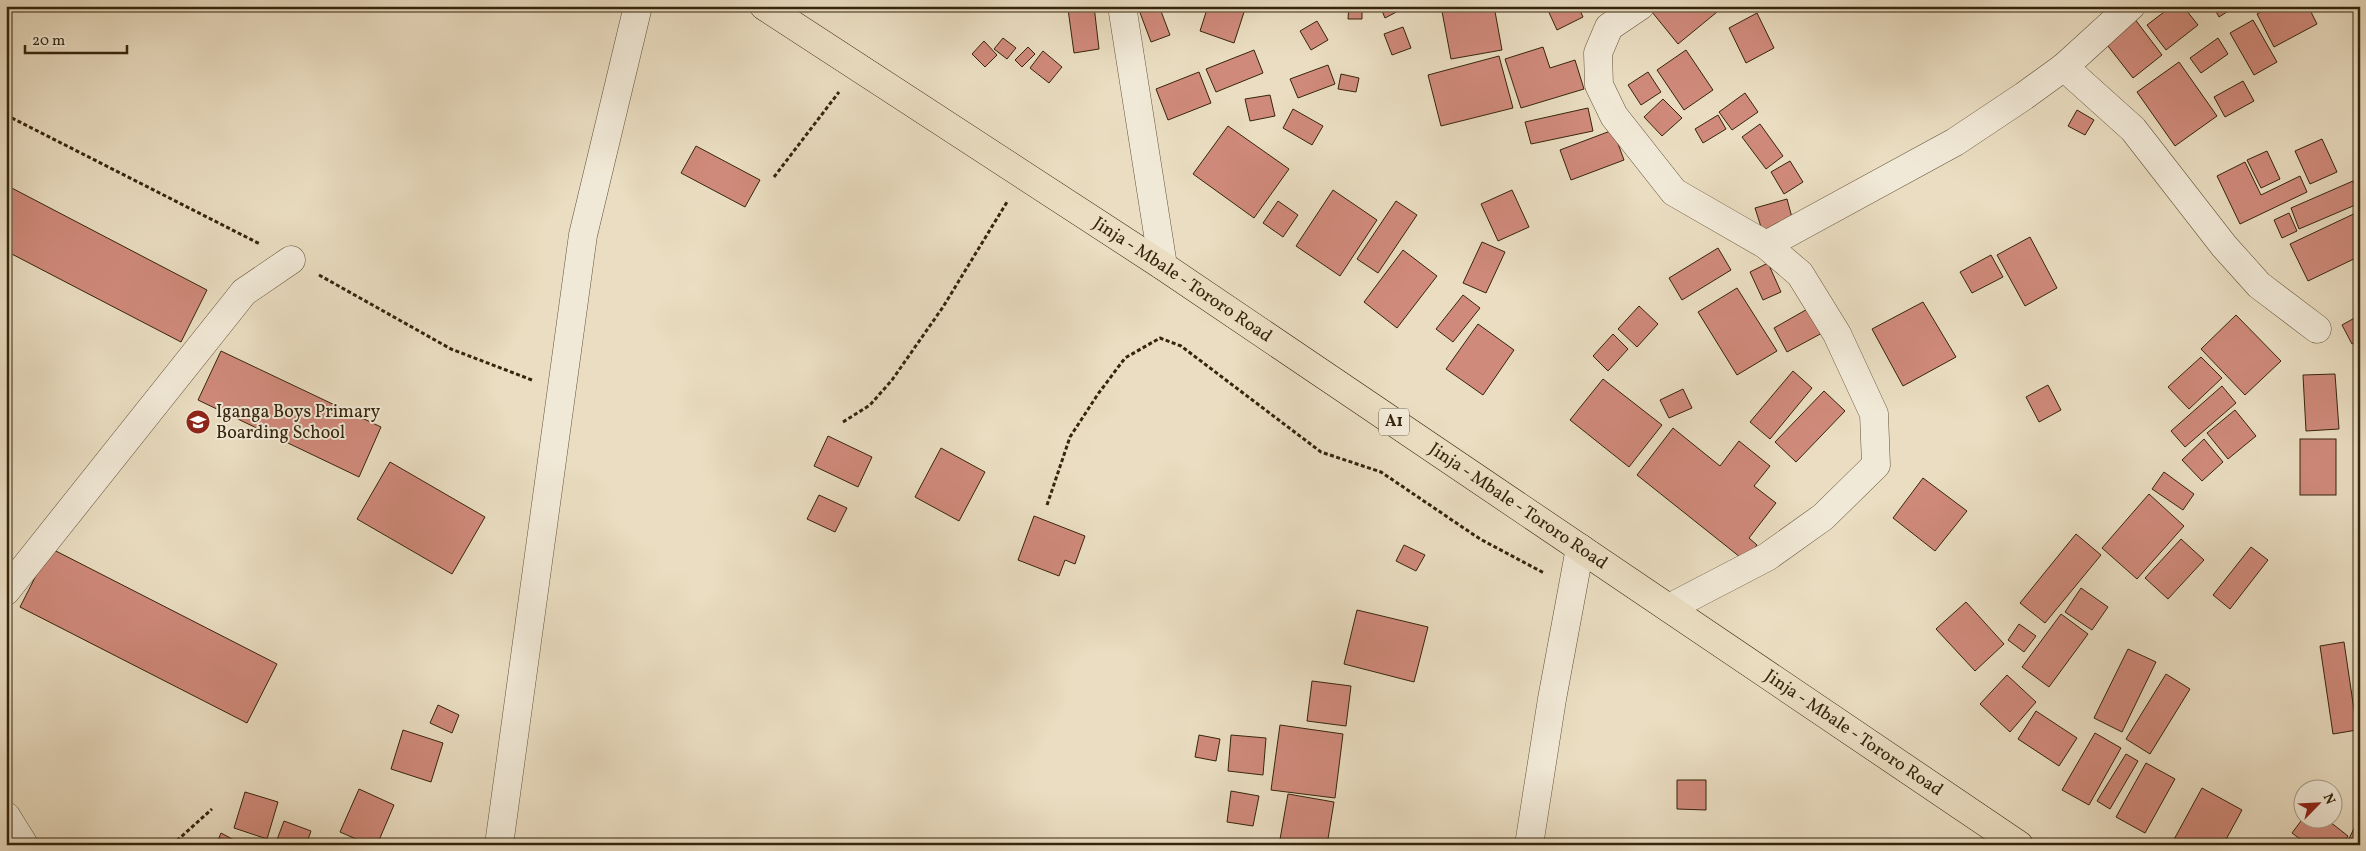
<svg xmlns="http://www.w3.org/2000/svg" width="2366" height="851" viewBox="0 0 2366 851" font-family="Vollkorn,serif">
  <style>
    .building { fill: #d08a7b; stroke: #35250c }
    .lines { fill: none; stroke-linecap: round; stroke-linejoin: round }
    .minor-casing { stroke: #625339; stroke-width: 29 }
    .major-casing { stroke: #35250c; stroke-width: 29 }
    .path { stroke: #35250c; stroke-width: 3; stroke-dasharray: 4 2.5; stroke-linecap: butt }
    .minor { stroke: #f1e9d7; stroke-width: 28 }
    .major { stroke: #eaddc1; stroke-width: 28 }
    .labels { text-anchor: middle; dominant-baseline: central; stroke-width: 4; stroke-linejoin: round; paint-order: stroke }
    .shield { fill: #f1e9d7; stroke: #6d6049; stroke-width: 1 }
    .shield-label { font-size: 16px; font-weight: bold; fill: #35250c }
    .street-label { font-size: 18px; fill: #35250c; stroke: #f1e9d7 }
    .poi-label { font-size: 18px; fill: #35250c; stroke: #f1e9d7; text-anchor: start }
  </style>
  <rect width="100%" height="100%" fill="#eaddc1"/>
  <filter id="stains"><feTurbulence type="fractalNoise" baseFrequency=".004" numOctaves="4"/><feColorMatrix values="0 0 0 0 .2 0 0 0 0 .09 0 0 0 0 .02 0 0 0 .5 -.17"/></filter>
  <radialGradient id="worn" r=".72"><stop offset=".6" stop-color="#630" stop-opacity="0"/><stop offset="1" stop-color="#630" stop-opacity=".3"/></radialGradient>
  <g class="building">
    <polygon points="1094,6 1099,49 1074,53 1068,9"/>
    <polygon points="1150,6 1159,6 1170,35 1151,42 1139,10"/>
    <polygon points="1208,6 1246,6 1234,43 1200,31"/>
    <polygon points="1349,6 1362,6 1362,19 1348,19"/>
    <polygon points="1380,6 1406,6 1406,7 1385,18"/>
    <polygon points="1441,6 1494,6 1502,50 1451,59"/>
    <polygon points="1546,6 1578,6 1583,17 1557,30"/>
    <polygon points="1659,6 1712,6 1717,12 1678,44 1652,12"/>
    <polygon points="2172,6 2183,6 2198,25 2166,50 2147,25"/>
    <polygon points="2213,6 2236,6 2219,17"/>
    <polygon points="2272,6 2308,6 2317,24 2274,47 2257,14"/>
    <polygon points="1757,13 1774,48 1746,63 1729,28"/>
    <polygon points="2134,18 2162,55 2133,78 2104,41"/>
    <polygon points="2253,20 2277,62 2254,75 2230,33"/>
    <polygon points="1317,21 1328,40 1311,50 1300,31"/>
    <polygon points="1403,27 1411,48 1392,55 1384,34"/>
    <polygon points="1003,38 1016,48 1007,59 994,49"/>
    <polygon points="2218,38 2228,54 2201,73 2190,58"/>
    <polygon points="984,41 997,55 985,67 972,54"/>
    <polygon points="1028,47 1035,54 1022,67 1015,60"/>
    <polygon points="1543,47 1550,68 1575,60 1584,89 1521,108 1505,59"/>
    <polygon points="1254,50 1263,73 1216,92 1206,69"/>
    <polygon points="1686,50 1713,90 1684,110 1657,70"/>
    <polygon points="1043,51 1062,67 1049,83 1030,68"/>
    <polygon points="1499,56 1513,108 1441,126 1428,75"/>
    <polygon points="2179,62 2217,116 2175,146 2137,92"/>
    <polygon points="1328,65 1335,84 1298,98 1290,79"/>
    <polygon points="1199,72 1211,103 1168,120 1156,89"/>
    <polygon points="1648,72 1661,92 1641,105 1628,85"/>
    <polygon points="1341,74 1359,78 1356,92 1338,89"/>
    <polygon points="2243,81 2254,101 2225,117 2214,97"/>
    <polygon points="1745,93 1758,112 1732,130 1719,112"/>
    <polygon points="1270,95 1275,116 1250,121 1245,99"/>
    <polygon points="1663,99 1682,118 1662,136 1644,117"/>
    <polygon points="1588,108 1593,131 1531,144 1525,122"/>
    <polygon points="1293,109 1323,126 1312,145 1283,128"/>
    <polygon points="2077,110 2094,120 2085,135 2068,126"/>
    <polygon points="1718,115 1726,129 1703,143 1695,129"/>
    <polygon points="1760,124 1783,156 1766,169 1742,137"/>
    <polygon points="1228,126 1289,169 1254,218 1193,174"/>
    <polygon points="1613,130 1624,160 1571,180 1560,150"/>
    <polygon points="2322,139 2337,172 2310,184 2295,151"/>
    <polygon points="696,146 760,180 745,207 681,173"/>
    <polygon points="2267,151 2280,179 2261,188 2247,160"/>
    <polygon points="1790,161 1803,182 1784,194 1771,172"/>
    <polygon points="2245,162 2261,195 2300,176 2307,192 2240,224 2217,176"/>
    <polygon points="2353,181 2360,197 2360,203 2299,229 2291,208"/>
    <polygon points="6,185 207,290 181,342 6,251"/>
    <polygon points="1333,190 1377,220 1340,276 1296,246"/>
    <polygon points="1512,190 1529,227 1498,241 1481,204"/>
    <polygon points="1787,199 1794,225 1763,233 1755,208"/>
    <polygon points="1278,201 1298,215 1283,237 1263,223"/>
    <polygon points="1396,201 1417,215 1378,273 1357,259"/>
    <polygon points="2360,211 2360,256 2308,281 2290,244"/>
    <polygon points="2289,213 2297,231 2282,238 2274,220"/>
    <polygon points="2030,237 2057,288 2025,306 1997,255"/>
    <polygon points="1482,242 1505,252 1486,293 1463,283"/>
    <polygon points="1718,248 1731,270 1682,300 1669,278"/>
    <polygon points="1403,250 1437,276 1397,328 1364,302"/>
    <polygon points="1991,255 2003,277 1972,293 1960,272"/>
    <polygon points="1768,263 1781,292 1763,300 1750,272"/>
    <polygon points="1737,288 1777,351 1737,375 1698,312"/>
    <polygon points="1463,295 1480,308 1453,342 1436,329"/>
    <polygon points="1923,302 1956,357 1903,386 1872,329"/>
    <polygon points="1639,306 1658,324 1637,347 1618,329"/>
    <polygon points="1811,307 1824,332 1787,352 1774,328"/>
    <polygon points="2236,315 2281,361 2245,395 2201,349"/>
    <polygon points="2360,315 2360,340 2352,344 2342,325"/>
    <polygon points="1478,324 1514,350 1483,395 1446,369"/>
    <polygon points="1613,334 1628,349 1608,371 1593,356"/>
    <polygon points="221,351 381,427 359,477 198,400"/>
    <polygon points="2201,357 2222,378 2189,409 2168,387"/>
    <polygon points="1793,371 1812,388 1770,439 1750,422"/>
    <polygon points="2335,374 2339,429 2306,431 2303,375"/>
    <polygon points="1603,379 1662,425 1629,467 1570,420"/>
    <polygon points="2048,385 2061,410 2039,422 2026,397"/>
    <polygon points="2222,386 2236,403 2185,447 2171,431"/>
    <polygon points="1683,389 1692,408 1669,418 1660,400"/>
    <polygon points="1824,391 1845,411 1796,462 1775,442"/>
    <polygon points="2235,410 2256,436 2228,459 2207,433"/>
    <polygon points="1673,428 1720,466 1739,441 1770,466 1754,486 1776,503 1749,538 1757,545 1745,561 1637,475"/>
    <polygon points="828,436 872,457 858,487 814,466"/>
    <polygon points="2204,439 2223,462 2202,481 2182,460"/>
    <rect x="2300" y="439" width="36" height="56"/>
    <polygon points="941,448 985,472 959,521 915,497"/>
    <polygon points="390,462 485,517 452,574 357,519"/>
    <polygon points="2164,472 2194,494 2183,510 2152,489"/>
    <polygon points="1923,478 1967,511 1935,551 1893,518"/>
    <polygon points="2149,494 2184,526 2137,579 2102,548"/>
    <polygon points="819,495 847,508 835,532 807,519"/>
    <polygon points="1034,516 1085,536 1075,564 1065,560 1059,576 1018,560"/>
    <polygon points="2076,534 2101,555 2045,623 2020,603"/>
    <polygon points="2181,539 2204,560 2168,599 2145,578"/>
    <polygon points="1404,545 1425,555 1416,571 1396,561"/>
    <polygon points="2251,547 2268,560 2230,609 2213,595"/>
    <polygon points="50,548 277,664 247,723 20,607"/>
    <polygon points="2081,588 2108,607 2092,630 2065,612"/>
    <polygon points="1966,602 2004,644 1975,671 1936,629"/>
    <polygon points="1357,610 1428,627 1414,682 1344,664"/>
    <polygon points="2061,614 2088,634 2049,687 2022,667"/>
    <polygon points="2019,624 2036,636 2024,652 2008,640"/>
    <polygon points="2344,642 2357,730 2333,734 2320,646"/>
    <polygon points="2128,649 2156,662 2122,732 2094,718"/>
    <polygon points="2166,674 2190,689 2150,754 2126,739"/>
    <polygon points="2007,675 2036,702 2010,732 1980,704"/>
    <polygon points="1312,681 1351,686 1346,726 1307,721"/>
    <polygon points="438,705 459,715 452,733 430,723"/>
    <polygon points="2036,711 2077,738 2059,766 2018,739"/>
    <polygon points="1280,725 1343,734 1335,798 1271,790"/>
    <polygon points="403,730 443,743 431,782 391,769"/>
    <polygon points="2095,733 2121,748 2089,805 2062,790"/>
    <polygon points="1199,735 1220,739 1216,761 1195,757"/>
    <polygon points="1231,735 1266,738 1263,775 1228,771"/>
    <polygon points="2126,754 2138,761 2110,809 2097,801"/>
    <polygon points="2146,763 2175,779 2145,833 2116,817"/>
    <polygon points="1677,780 1706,780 1706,810 1677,809"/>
    <polygon points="2202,788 2242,810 2223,845 2171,845"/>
    <polygon points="359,789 394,805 377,845 370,845 340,832"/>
    <polygon points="1231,791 1259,796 1253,826 1227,822"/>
    <polygon points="245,792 278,802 267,839 234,828"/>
    <polygon points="1288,794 1334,802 1327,845 1279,845"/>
    <polygon points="2360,816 2360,845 2346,845"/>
    <polygon points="2304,817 2325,818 2348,836 2342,845 2308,845 2292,833"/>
    <polygon points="284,821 311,831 306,845 275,845"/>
    <polygon points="221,833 236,841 234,845 216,845"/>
  </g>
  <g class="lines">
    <defs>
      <g id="minor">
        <polyline points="1122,6 1163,266"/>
        <polyline points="1640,6 1609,27 1598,53 1599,85 1614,116 1674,192 1766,245 1800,274 1837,334 1874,414 1876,465 1823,517 1767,557 1669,608"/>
        <polyline points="2064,67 2131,6"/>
        <polyline points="1766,245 1955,142 2024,96 2064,67 2133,129 2224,246 2259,285 2317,329"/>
        <polyline points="6,591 244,292 291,260"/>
        <polyline points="6,816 24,845"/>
        <polyline points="499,845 583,235 638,6"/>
        <polyline points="1529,845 1552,699 1580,548"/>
      </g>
      <g id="major">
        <path id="s1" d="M764 6 1163 266 2019 845"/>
      </g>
    </defs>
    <use href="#minor" class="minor-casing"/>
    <use href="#major" class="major-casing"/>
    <g class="path">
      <polyline points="6,115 260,244"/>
      <polyline points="774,177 839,92"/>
      <polyline points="319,275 451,349 532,380"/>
      <polyline points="843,422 870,405 892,380 943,307 1007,202"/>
      <polyline points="1047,505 1070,437 1098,394 1125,358 1160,338 1181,346 1321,452 1381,472 1480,539 1544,573"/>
      <polyline points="172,845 212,809"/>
    </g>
    <use href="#minor" class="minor"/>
    <use href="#major" class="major"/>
  </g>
  <defs>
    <symbol id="school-disc" viewBox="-11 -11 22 22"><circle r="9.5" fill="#8f2418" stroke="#f1e9d7"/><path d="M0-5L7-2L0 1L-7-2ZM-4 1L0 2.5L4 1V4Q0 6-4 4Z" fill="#fff"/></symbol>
  </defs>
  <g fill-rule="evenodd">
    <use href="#school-disc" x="184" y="408" width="28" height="28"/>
  </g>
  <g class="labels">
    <rect class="shield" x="1379" y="408.5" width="30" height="27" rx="4"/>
    <g class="shield-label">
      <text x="1394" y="422">A1</text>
    </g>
    <g class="street-label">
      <text stroke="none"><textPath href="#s1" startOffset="500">Jinja - Mbale - Tororo Road</textPath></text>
      <text stroke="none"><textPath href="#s1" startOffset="905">Jinja - Mbale - Tororo Road</textPath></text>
      <text stroke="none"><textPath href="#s1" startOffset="1310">Jinja - Mbale - Tororo Road</textPath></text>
    </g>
    <g class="poi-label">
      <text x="216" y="412">Iganga Boys Primary<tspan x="216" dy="21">Boarding School</tspan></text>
    </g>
  </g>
  <rect width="2366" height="851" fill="none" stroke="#eaddc1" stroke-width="25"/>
  <rect x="8" y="8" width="2351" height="836" fill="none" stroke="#35250c" stroke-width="2.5"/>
  <rect x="12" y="12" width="2341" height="826" fill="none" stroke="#35250c"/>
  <g transform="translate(2318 804) rotate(66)"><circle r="24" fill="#f1e9d7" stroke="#a69b86"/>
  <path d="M0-4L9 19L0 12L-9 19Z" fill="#8f2418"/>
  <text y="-8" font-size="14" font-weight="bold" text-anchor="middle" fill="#35250c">N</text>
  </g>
  <path d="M25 45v8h102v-8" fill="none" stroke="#35250c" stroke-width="2.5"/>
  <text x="32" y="45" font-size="15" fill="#35250c" stroke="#f1e9d7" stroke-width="4" paint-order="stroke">20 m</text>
  <rect width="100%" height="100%" filter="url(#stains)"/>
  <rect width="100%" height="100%" fill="url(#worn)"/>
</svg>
